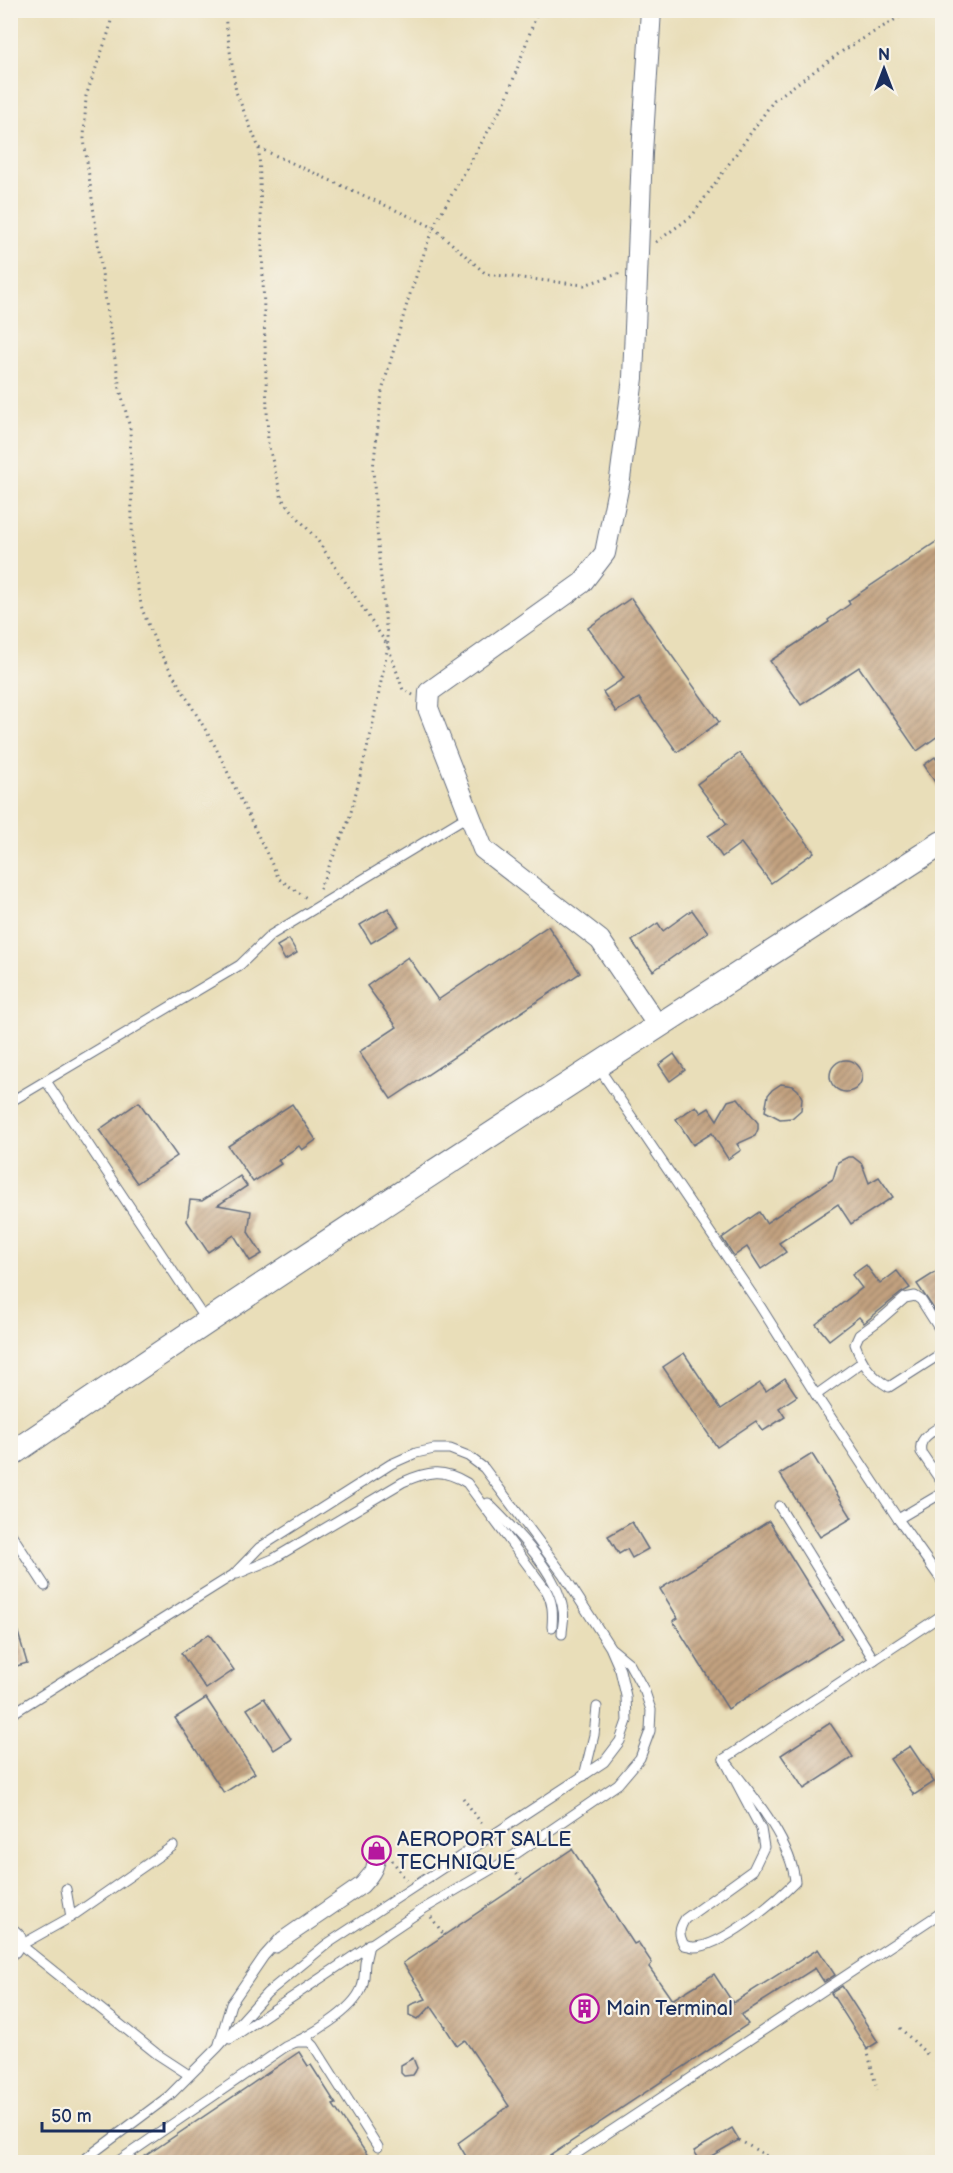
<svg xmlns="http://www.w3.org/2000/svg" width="953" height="2173" viewBox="0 0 953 2173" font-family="'Balsamiq Sans',sans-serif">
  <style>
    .building { fill: url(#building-hatch) }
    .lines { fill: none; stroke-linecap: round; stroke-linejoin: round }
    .service-casing { stroke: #636c7e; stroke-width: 11 }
    .minor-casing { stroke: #636c7e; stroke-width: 22 }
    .tertiary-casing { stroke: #636c7e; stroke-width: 26 }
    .path { stroke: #636c7e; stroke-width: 3; stroke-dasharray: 1.5 4.5; stroke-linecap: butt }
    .service { stroke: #fff; stroke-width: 9 }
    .minor { stroke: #fff; stroke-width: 20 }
    .tertiary { stroke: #fff; stroke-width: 24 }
    .labels { text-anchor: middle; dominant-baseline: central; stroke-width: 4.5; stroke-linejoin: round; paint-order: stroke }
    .poi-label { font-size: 20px; fill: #1b2f5e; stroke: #f7f3e8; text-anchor: start }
  </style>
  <defs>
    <pattern id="building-hatch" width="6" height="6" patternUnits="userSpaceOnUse" patternTransform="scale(1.5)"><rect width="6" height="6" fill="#c2a17f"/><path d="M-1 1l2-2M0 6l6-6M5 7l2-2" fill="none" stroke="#9d846b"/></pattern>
  </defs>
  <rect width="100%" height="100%" fill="#f7f3e8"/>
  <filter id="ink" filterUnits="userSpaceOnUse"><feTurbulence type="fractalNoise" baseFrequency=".0167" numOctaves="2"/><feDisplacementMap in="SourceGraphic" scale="12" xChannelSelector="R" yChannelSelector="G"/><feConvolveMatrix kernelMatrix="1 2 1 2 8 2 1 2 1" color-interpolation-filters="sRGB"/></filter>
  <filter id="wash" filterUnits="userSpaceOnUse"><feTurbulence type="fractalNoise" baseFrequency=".008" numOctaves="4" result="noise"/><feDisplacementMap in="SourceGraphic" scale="24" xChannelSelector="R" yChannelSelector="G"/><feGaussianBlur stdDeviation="1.35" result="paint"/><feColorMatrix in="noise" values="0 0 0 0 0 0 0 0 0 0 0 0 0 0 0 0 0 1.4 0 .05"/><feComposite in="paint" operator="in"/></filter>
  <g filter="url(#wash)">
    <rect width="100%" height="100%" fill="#e9deb9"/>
    <g id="blocks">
      <g class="building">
        <polygon points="942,538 942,733 917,751 859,667 801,705 770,661 829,622 828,620 850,604 848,601"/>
        <polygon points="631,598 719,722 677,752 639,698 616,712 603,692 624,678 588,628"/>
        <polygon points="740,753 814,852 771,883 741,843 722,857 708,836 727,824 697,784"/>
        <polygon points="935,757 942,768 942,793 924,765"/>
        <polygon points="388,908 399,926 371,943 360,925"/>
        <polygon points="692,910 708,932 653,971 632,941 658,923 663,931"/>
        <polygon points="548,926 580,973 391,1099 359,1052 397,1027 367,986 408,957 438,1000"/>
        <polygon points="289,939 297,953 285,960 277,946"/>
        <polygon points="674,1054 685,1070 670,1081 659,1065"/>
        <circle cx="846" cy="1076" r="16"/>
        <polygon points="781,1084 793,1086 798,1090 802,1098 801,1110 792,1118 780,1119 765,1111 768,1095 772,1090"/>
        <polygon points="738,1098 758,1123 758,1129 755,1136 737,1144 741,1150 728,1159 712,1133 693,1145 676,1119 696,1106 701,1113 709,1108 717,1120 728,1101"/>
        <polygon points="139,1102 177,1156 137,1183 99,1130"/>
        <polygon points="292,1104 316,1140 302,1150 299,1146 278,1160 281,1164 253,1182 228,1146"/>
        <polygon points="848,1157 853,1157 862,1164 869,1183 879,1177 893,1197 851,1224 838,1204 779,1243 786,1252 761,1269 747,1247 734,1256 722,1238 759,1212 766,1223 833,1179 838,1162"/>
        <polygon points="240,1176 247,1186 218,1205 251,1211 248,1232 262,1254 250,1261 234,1235 208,1252 187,1221 190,1200 202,1201"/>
        <polygon points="866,1265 880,1284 897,1271 910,1288 901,1293 864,1323 859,1317 829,1340 816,1324 862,1288 852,1275"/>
        <polygon points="942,1268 942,1321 917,1284"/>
        <polygon points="684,1353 721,1409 760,1383 766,1391 785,1378 797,1396 779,1408 785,1417 763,1431 756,1421 717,1447 663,1367"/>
        <polygon points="812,1454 852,1518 820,1537 780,1474"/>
        <polygon points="769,1521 842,1638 728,1709 673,1621 678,1618 660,1589"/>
        <polygon points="632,1522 648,1549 632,1558 627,1549 619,1554 608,1536"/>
        <polygon points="14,1619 27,1663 10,1668 10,1620"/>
        <polygon points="209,1634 234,1670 206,1689 181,1653"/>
        <polygon points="206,1698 255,1773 224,1793 175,1718"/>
        <polygon points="264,1698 291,1739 274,1750 247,1709"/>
        <polygon points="830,1723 853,1757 804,1789 781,1755"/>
        <polygon points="910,1746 934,1782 914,1795 890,1759"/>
        <polygon points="572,1849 634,1944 638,1942 652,1963 649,1967 672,2000 714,1974 733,2003 818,1949 835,1975 824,1982 815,1968 741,2015 748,2024 539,2163 470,2163 458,2143 509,2106 465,2040 457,2046 445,2027 446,2026 444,2025 431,2006 421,2017 417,2019 409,2015 409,2006 412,2004 426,1999 403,1963"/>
        <polygon points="842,1986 878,2042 867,2049 831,1993"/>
        <polygon points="299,2052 308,2066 311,2065 336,2104 333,2105 373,2163 135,2163"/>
        <polygon points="413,2058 417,2068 415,2072 413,2075 404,2076 401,2073 401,2065"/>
        <polygon points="732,2128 739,2140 701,2162 694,2151"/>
      </g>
    </g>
  </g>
  <g filter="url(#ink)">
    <use href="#blocks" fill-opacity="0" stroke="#636c7e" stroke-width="1.5"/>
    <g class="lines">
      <defs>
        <g id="service">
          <polyline points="598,1067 760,1306 816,1395 898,1519 942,1581"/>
          <polyline points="46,1081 206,1321"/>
          <polyline points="10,1102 240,965 271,935 469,815"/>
          <path d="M942 1333 921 1300 915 1296 905 1298 881 1319 859 1335 855 1344C862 1363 870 1376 889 1387L942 1353"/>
          <polyline points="816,1395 861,1363"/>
          <path d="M942 1425C932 1432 918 1438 921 1452L942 1483"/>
          <path d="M488 1503C515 1530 557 1571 563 1610 565 1618 562 1626 562 1634"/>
          <polyline points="779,1506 874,1660"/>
          <polyline points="898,1519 942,1493"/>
          <polyline points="10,1532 45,1586"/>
          <path d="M237 1574 273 1559 403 1482C428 1471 443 1468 467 1483L546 1590C553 1602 553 1613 552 1627"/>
          <polyline points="10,1715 233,1575 259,1548 391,1464 416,1453 434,1449 450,1449 468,1456 484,1468 563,1574 610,1647 620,1670 626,1696 627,1721 620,1741 604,1762 327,1944 267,1993 218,2047 169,2096 81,2162"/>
          <path d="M724 1759C749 1791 792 1841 795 1882 776 1901 721 1948 693 1947 692 1947 685 1945 684 1945 678 1934 679 1929 685 1919L753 1870 764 1847 761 1829Z"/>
          <polyline points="724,1759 942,1615"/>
          <polyline points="584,1776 594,1735 597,1707"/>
          <polyline points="71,1917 173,1846"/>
          <polyline points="16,1941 157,2054 189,2075"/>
          <polyline points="21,1945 71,1917 66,1889"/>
          <path d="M276 1948 364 1888C377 1874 380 1868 382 1849"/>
          <polyline points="230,2039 425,1908 507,1860 618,1784 640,1758 650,1731 651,1710 645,1692 629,1663 612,1649"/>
          <polyline points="297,2042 310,2042 314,2046 378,2147"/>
          <polyline points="219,2044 231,2004 264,1956 281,1937 360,1882 370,1870 377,1845"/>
          <path d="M117 2162 285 2047C308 2037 354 2011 362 1987 365 1979 364 1971 365 1963 366 1957 368 1950 369 1944"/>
          <polyline points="564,2162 942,1912"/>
        </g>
        <polyline id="minor" points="651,10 642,153 633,378 620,479 605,553 582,583 429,692 428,708 483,849 600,940 658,1026"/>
        <g id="tertiary">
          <path d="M10 1455C317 1245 630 1044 942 843"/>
          <polyline points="10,1936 14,1940 10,1947"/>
        </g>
      </defs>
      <use href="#service" class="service-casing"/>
      <use href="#minor" class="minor-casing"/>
      <use href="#tertiary" class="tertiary-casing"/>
      <g class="path">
        <polyline points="113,10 109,31 86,96 84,139 108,317 120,389 130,428 133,565 142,609 159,651 215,746 279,879 308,899"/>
        <polyline points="224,10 236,92 259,148 268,443 282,499 318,541 388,646 371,733 349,820 318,892"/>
        <polyline points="259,148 433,227 486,274 584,285 621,273"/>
        <polyline points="656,242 692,216 774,100 844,50 911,10"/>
        <polyline points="413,695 403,690 388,646 379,559 373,469 382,391 408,300 433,227 506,100 538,10"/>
        <polyline points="463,1798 484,1827"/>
        <polyline points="392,1860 406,1880"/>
        <polyline points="513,1869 523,1882"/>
        <polyline points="431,1917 444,1935"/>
        <polyline points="900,2028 930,2057"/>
        <polyline points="867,2049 877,2090"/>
        <polyline points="739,2140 770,2158"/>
      </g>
      <use href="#service" class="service"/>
      <use href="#minor" class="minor"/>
      <use href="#tertiary" class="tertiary"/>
    </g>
  </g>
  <defs>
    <symbol id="shop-ring" viewBox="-11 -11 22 22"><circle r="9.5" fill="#f7f3e8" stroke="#b5179e" stroke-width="1.5"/><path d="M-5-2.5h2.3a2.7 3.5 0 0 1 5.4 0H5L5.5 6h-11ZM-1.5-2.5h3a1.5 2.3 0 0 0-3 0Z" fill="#b5179e"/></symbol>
    <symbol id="building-ring" viewBox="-11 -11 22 22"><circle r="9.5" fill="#f7f3e8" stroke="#b5179e" stroke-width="1.5"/><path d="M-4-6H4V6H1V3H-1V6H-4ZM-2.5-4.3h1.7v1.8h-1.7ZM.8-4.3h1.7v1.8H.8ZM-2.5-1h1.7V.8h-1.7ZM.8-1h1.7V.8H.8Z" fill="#b5179e"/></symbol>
  </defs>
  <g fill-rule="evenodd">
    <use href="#shop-ring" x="360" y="1834" width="33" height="33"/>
    <use href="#building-ring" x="568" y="1992" width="33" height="33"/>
  </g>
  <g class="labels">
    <g class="poi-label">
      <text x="397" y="1840">AEROPORT SALLE<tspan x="397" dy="23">TECHNIQUE</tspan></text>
      <text x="606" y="2009">Main Terminal</text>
    </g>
  </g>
  <rect width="953" height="2173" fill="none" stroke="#f7f3e8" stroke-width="36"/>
  <g transform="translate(884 69)" stroke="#f7f3e8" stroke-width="4.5" paint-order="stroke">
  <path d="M0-4.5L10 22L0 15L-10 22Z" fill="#1b2f5e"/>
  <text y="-9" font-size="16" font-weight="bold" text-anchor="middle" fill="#1b2f5e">N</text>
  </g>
  <path d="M42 2122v9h122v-9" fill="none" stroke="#1b2f5e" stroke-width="3"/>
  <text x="51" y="2122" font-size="18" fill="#1b2f5e" stroke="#f7f3e8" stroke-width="4.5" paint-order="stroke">50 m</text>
</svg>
